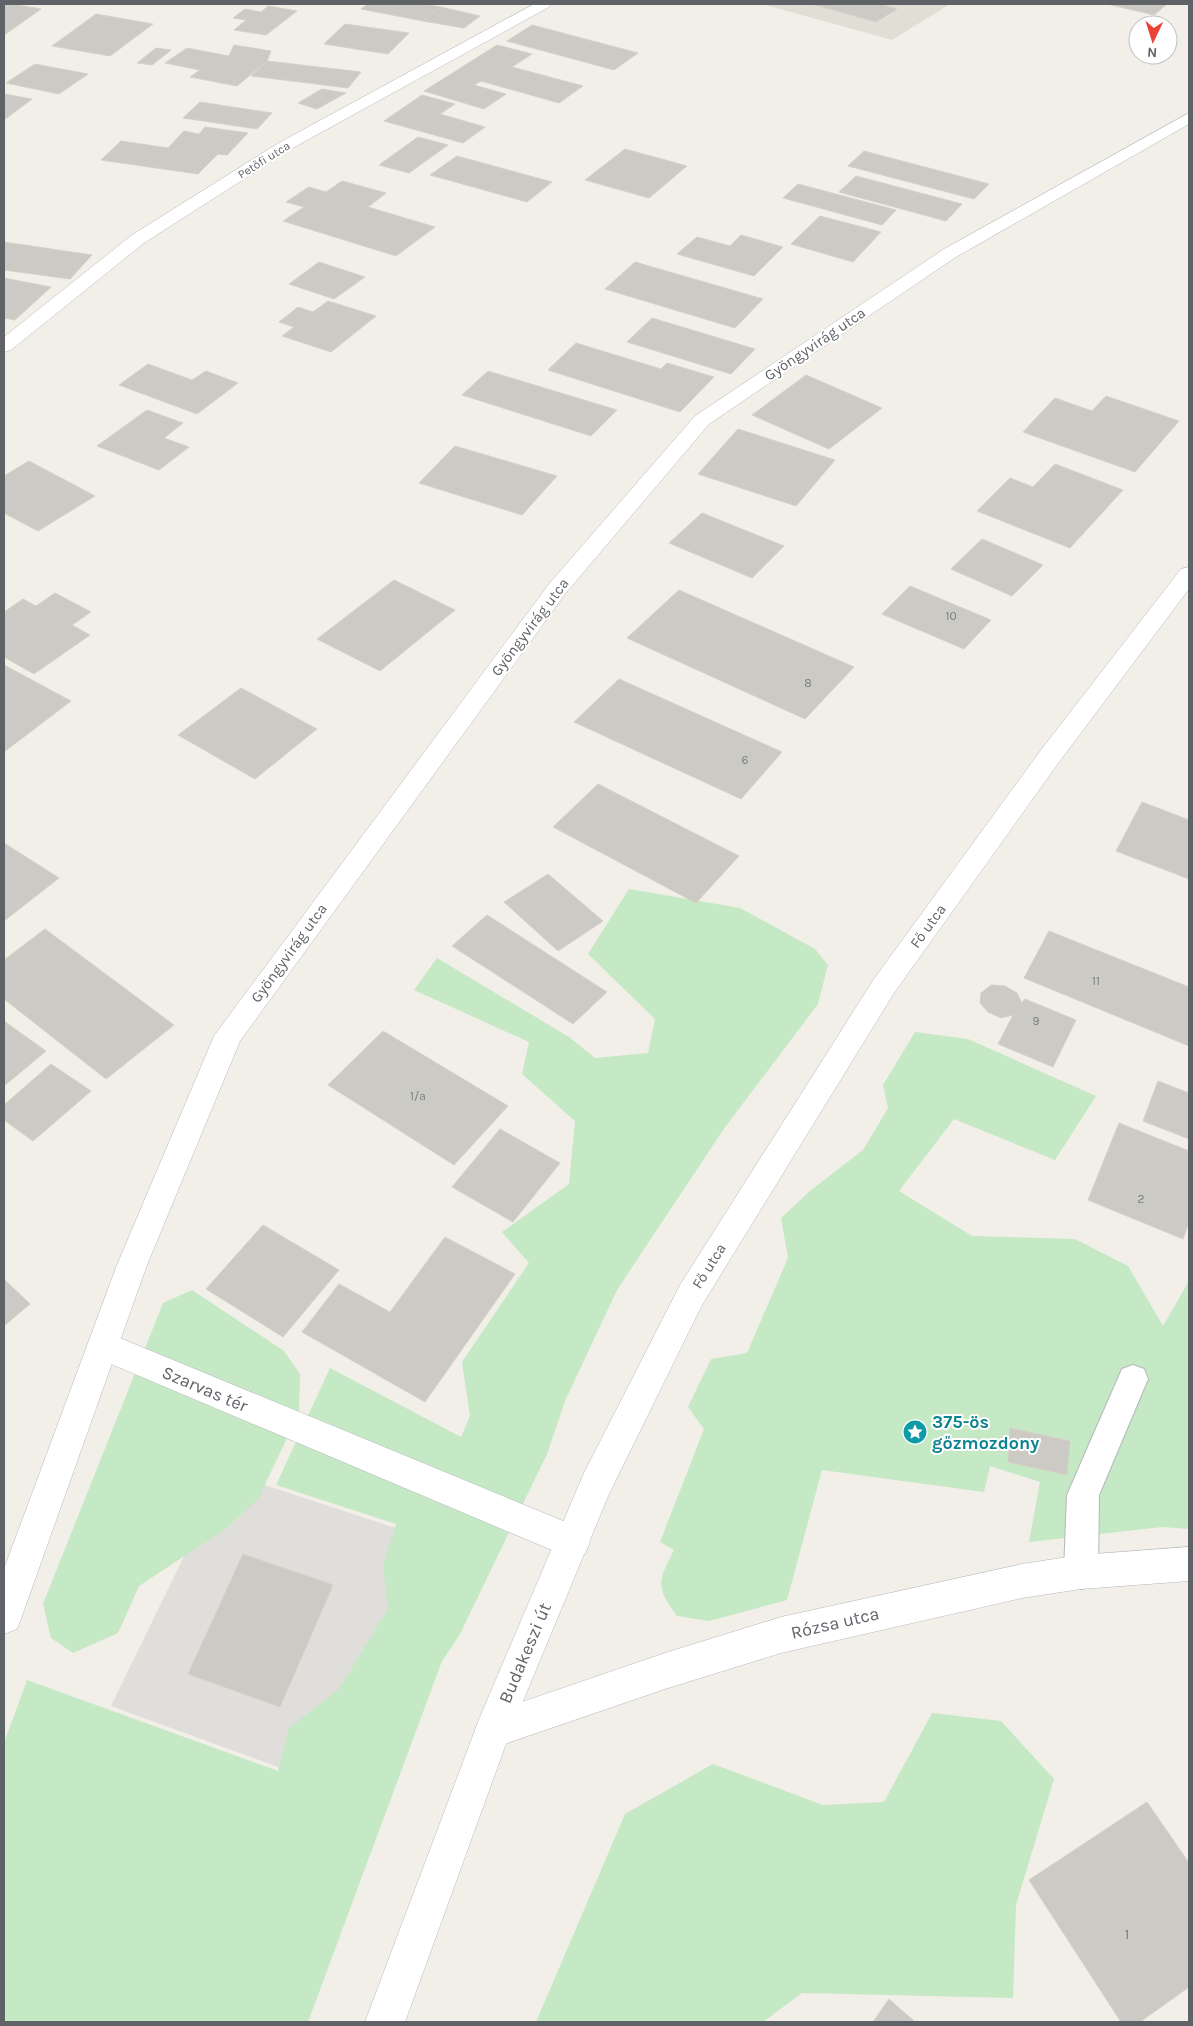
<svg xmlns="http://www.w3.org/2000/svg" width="1193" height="2026" viewBox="0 0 1193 2026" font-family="Karla,sans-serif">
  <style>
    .industrial { fill: #e0deda }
    .education { fill: #e1ded6 }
    .green { fill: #c5e8c5 }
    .building { fill: #cccac5; stroke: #d6d1c6 }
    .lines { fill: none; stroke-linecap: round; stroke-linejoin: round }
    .service-casing { stroke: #b5b8bc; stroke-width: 2 }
    .pedestrian-casing { stroke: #b5b8bc; stroke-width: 1 }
    .minor-casing { stroke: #b5b8bc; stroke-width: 1 }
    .secondary-casing { stroke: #b6babf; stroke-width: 1 }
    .service { fill: #fff; fill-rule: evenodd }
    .pedestrian { fill: #fff; fill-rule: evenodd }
    .minor { fill: #fff; fill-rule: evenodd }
    .secondary { fill: #fff; fill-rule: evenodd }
    .labels { text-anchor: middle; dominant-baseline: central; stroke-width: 4; stroke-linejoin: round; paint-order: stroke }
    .far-street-label { font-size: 12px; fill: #5f6368; stroke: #fff }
    .number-label { font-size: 12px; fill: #7a7d7f }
    .street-label { font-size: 15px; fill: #5f6368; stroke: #fff }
    .near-number-label { font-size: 15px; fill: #7a7d7f }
    .near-street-label { font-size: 18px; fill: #5f6368; stroke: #fff }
    .near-culture-label { font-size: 18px; font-weight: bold; fill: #0d838f; stroke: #fff; text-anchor: start }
  </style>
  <rect width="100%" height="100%" fill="#f1efe8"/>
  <polygon class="industrial" points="225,1472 432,1540 333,1787 111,1706"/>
  <polygon class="education" points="762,4 950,4 892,40"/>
  <g class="green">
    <polygon points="629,889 740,908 815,949 828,965 818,1004 723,1130 617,1290 565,1401 547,1454 459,1636 442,1661 308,2022 4,2022 4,1743 27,1680 278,1771 289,1728 339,1689 388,1609 383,1565 396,1524 276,1485 330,1368 461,1437 470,1416 462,1362 529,1263 502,1232 569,1184 575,1121 522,1074 529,1042 414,990 437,958 569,1037 595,1058 648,1053 655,1019 588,954"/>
    <path d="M915 1032 968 1039 1096 1096 1055 1160 954 1119 899 1191 972 1236 1075 1239 1128 1266 1163 1326 1189 1281V1529L1162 1527 1029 1542 1040 1482 990 1466 984 1492 822 1470 787 1600 709 1621 677 1616C655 1586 658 1582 674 1550L660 1542 704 1429 688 1407 711 1359 747 1353 788 1258 781 1218 810 1191 863 1150 888 1108 883 1085Z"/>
    <polygon points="192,1290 284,1351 300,1374 299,1413 258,1499 227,1528 139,1586 118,1633 73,1653 51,1638 43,1604 163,1303"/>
    <polygon points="932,1713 1001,1721 1054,1779 1016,1905 1013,1998 802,1993 763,2022 536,2022 625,1814 713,1764 823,1805 884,1802"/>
  </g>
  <g class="building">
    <polygon points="4,4 12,4 41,9 4,35"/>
    <polygon points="368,4 423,4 441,7 423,21 361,9"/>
    <polygon points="812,4 885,4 883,5 897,9 876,22"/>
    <polygon points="1107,4 1167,4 1154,15"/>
    <polygon points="268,6 297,11 266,35 234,30 246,20 233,18 245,9 261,12"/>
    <polygon points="441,7 480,16 464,28 423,21"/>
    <polygon points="96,14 153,24 110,56 52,46"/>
    <polygon points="345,24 409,33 388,54 324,44"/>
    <polygon points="532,25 638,53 614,70 507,41"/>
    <polygon points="234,45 271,51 267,61 237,86 190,77 200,70 165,63 187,48 229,56"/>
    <polygon points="497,45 532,54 512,67 583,86 559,103 481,81 474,85 506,94 484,109 424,91"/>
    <polygon points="156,48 171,50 152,65 137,63"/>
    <polygon points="267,61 361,72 348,88 251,76"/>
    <polygon points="35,64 88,74 59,94 6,83"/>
    <polygon points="322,89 346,93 317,109 298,103"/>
    <polygon points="4,94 32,99 4,120"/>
    <polygon points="422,95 455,104 440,114 485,127 463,143 384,121"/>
    <polygon points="200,102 272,113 257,129 183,118"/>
    <polygon points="205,127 248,133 227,155 218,154 198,174 101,160 121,141 168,148 184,131 199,134"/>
    <polygon points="418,137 448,145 409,173 379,165"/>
    <polygon points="625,149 687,166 649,198 585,180"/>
    <polygon points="864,151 989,184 974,199 848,166"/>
    <polygon points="457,156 552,182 527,202 430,175"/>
    <polygon points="856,176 962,204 946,221 839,192"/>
    <polygon points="342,181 386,193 368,207 435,227 396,256 283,221 304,207 286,202 309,187 326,192"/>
    <polygon points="798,184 896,210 882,225 783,198"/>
    <polygon points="820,216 881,232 853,262 791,244"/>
    <polygon points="741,235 783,247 754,276 677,254 697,237 730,246"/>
    <polygon points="4,242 92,255 70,279 4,270"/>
    <polygon points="319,262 365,277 334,299 289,284"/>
    <polygon points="635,262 763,299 735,328 605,289"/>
    <polygon points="4,278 51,287 15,320 4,318"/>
    <polygon points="328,301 376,316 331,352 282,336 294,327 279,322 298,307 313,312"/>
    <polygon points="652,318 755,349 731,374 627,342"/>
    <polygon points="576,343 661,369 667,363 714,377 680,412 548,370"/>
    <polygon points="148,364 192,380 206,371 238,383 197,414 119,385"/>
    <polygon points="488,371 617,410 591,436 462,395"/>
    <polygon points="806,375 882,408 829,449 752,415"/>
    <polygon points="1106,396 1179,421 1135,472 1023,432 1055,398 1092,411"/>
    <polygon points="147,410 183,423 164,438 189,447 159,470 97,446"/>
    <polygon points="738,429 835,460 796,506 698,474"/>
    <polygon points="455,446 557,476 522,515 419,483"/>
    <polygon points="29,461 95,496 38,531 4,513 4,476"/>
    <polygon points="1055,464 1123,490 1070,548 977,511 1010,478 1033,487"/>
    <polygon points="702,513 784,546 752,578 669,543"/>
    <polygon points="982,539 1043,565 1012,596 951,569"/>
    <polygon points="394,580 455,610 380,671 317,639"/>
    <polygon points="910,586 991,620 964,649 882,614"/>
    <polygon points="679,590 854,667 805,719 627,638"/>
    <polygon points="55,593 91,612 72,625 90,635 34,674 4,657 4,612 23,599 36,606"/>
    <polygon points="4,665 71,701 4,752"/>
    <polygon points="619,679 782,752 741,799 574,722"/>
    <polygon points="241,688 317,729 255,779 178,735"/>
    <polygon points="598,784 739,856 696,903 553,827"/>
    <polygon points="1142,802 1189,820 1189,879 1116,851"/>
    <polygon points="4,843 59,878 4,921"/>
    <polygon points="548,874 603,921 558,951 504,902"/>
    <polygon points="487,915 607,992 573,1024 452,946"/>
    <polygon points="45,929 174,1025 106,1079 4,999 4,960"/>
    <polygon points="1049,931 1189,987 1189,1046 1024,978"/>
    <polygon points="991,985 1005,986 1017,993 1022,1003 1025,999 1076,1020 1053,1067 998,1044 1013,1015 1001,1018 988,1012 980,1003 981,993"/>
    <polygon points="4,1021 46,1051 4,1086"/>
    <polygon points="383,1031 508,1106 454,1165 328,1085"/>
    <polygon points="51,1064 91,1091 33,1141 4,1120 4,1105"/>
    <polygon points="1158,1081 1189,1093 1189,1139 1143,1121"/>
    <polygon points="1119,1123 1189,1151 1189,1222 1183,1239 1088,1200"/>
    <polygon points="500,1129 560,1163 513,1222 452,1187"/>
    <polygon points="263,1225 339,1270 283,1337 206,1289"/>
    <polygon points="445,1237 515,1274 425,1402 302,1332 339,1284 390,1312"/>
    <polygon points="4,1279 30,1304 4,1326"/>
    <polygon points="1010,1428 1070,1441 1067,1475 1008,1462"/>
    <polygon points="243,1554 333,1585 280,1707 188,1674"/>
    <polygon points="1147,1802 1189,1863 1189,1987 1140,2022 1121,2022 1029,1880"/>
    <polygon points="889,1999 915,2022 873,2022"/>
  </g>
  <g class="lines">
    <defs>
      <polygon id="service" points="1133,1365 1144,1369 1148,1379 1099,1495 1098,1572 1093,1584 1081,1589 1069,1584 1064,1572 1067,1495 1122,1369"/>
      <polygon id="pedestrian" points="103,1331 585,1530 590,1542 585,1554 573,1559 92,1356 87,1346 92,1336"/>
      <g id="minor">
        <polygon points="534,4 551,4 549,7 289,150 144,243 11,350 4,352 4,337 132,235 277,144"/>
        <polygon points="1189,113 1189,124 956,257 709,424 565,594 240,1041 147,1265 22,1616 17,1629 4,1634 4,1569 117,1265 214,1036 549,584 695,416 944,249"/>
        <polygon points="1189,1547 1189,1581 1081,1589 1022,1598 781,1653 665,1689 493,1748 480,1743 475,1730 480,1717 493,1712 665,1653 781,1617 1022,1564 1081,1555"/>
      </g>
      <polygon id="secondary" points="1189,567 1189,589 1059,762 894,993 702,1305 609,1494 511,1730 405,2022 365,2022 480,1717 584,1473 680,1285 874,979 1041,750 1181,569"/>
    </defs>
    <use href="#service" class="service-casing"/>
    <use href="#pedestrian" class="pedestrian-casing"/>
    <use href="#minor" class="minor-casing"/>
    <use href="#secondary" class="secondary-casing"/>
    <use href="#service" class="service"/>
    <use href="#pedestrian" class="pedestrian"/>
    <use href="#minor" class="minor"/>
    <use href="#secondary" class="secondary"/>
  </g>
  <defs>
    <symbol id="sight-disc" viewBox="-11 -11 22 22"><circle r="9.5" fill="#0f9aa8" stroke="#fff"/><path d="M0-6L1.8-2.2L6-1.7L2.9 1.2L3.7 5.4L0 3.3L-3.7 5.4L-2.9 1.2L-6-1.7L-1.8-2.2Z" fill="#fff"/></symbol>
  </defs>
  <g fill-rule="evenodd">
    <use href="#sight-disc" x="901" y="1418" width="28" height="28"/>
  </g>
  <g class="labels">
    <g class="far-street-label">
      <text transform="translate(264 160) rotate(-32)">Petőfi utca</text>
    </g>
    <g class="number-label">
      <text x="951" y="616">10</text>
      <text x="808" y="683">8</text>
      <text x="745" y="760">6</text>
      <text x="1096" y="981">11</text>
      <text x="1036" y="1021">9</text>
      <text x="418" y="1096">1/a</text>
      <text x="1141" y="1199">2</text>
    </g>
    <g class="street-label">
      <text transform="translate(815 344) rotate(-34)">Gyöngyvirág utca</text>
      <text transform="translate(530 627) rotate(-53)">Gyöngyvirág utca</text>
      <text transform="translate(928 926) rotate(-54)">Fő utca</text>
      <text transform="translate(289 953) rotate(-54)">Gyöngyvirág utca</text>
      <text transform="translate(709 1266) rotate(-58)">Fő utca</text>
    </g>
    <g class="near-number-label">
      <text x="1127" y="1934">1</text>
    </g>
    <g class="near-street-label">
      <text transform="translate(205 1389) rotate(23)">Szarvas tér</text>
      <text transform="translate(835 1623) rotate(-13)">Rózsa utca</text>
      <text transform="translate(525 1653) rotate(-67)">Budakeszi út</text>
    </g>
    <g class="near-culture-label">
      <text x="932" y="1422">375-ös<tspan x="932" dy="21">gőzmozdony</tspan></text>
    </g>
  </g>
  <rect width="1193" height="2026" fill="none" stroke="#5f6368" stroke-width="10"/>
  <g transform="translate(1153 40) rotate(184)"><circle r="24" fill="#ffffff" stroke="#bfc1c3"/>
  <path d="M0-4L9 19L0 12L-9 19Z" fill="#ea4335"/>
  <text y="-8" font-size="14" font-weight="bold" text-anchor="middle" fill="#5f6368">N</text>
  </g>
</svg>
